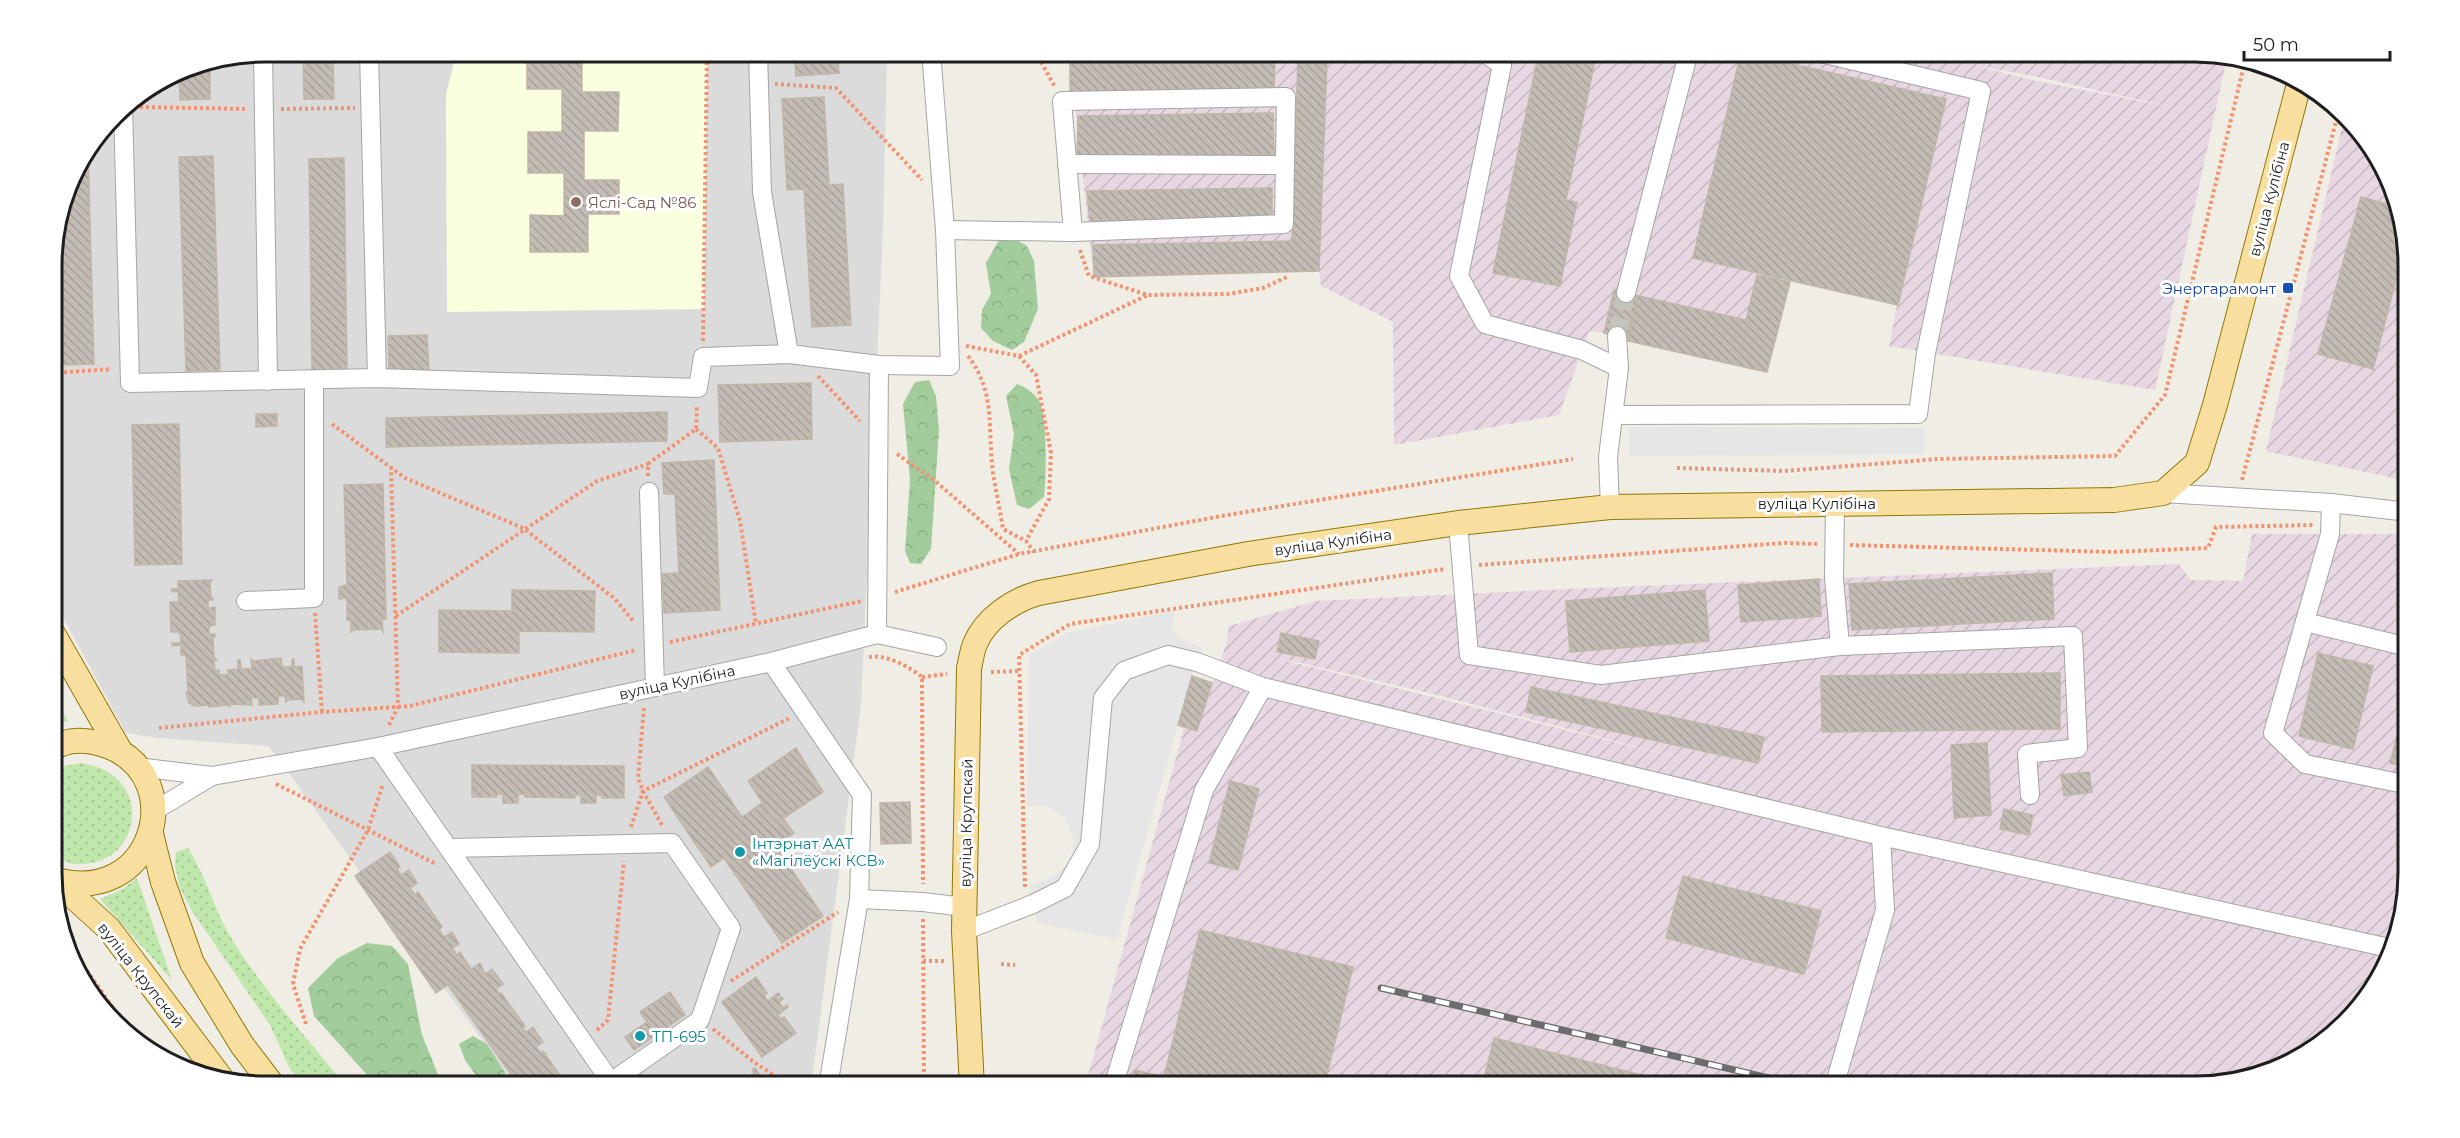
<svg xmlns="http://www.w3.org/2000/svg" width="2460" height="1138" viewBox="0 0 2460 1138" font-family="Montserrat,sans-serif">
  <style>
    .residential { fill: #dcdbdb }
    .industrial { fill: url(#industrial-furrows); fill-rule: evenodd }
    .education { fill: #f9fede }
    .grass { fill: url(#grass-dots) }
    .forest { fill: url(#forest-crowns) }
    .parking { fill: #e6e6e6 }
    .building { fill: url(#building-back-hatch); stroke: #c0b6a7; stroke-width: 1.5 }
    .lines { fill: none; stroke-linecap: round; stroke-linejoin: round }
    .minor-tunnel { stroke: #c5c4bc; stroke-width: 18; stroke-dasharray: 18 9; stroke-linecap: butt }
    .minor-casing { stroke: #a5a5a5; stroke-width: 20 }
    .major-casing { stroke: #917907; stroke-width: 26 }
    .path { stroke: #f39271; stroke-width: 4; stroke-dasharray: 3 3; stroke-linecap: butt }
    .minor { stroke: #fff; stroke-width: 18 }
    .major { stroke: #f8dfa0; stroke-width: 24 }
    .rail-casing { stroke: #6c6c6c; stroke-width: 7 }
    .rail { stroke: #fff; stroke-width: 4.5; stroke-dasharray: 14; stroke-linecap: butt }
    .education-dot { fill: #8d6e63; stroke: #fff; stroke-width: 2 }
    .transit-dot { fill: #1a4fb4; stroke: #fff; stroke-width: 2 }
    .culture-dot { fill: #0f9aa8; stroke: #fff; stroke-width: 2 }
    .labels { text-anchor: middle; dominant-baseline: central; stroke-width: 6; stroke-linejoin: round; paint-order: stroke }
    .street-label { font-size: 15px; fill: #1e1e1e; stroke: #fff }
    .education-label { font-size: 15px; fill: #785e54; stroke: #fff; text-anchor: start }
    .transit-label { font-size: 15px; fill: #164399; stroke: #fff; text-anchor: end }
    .culture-label { font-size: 15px; fill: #0d838f; stroke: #fff; text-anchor: start }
    .rim { fill: none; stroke: #1e1e1e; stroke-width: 3 }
  </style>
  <defs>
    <pattern id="industrial-furrows" width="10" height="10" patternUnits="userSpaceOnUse" patternTransform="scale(1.5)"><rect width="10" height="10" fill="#e7d7e2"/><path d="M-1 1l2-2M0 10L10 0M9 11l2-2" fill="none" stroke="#c6b8c1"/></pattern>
    <pattern id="grass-dots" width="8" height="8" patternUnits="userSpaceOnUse" patternTransform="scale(1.5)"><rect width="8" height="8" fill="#c0e7ac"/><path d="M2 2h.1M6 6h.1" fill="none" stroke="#a5c694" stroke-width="1.8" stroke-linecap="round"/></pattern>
    <pattern id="forest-crowns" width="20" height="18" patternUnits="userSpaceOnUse" patternTransform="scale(1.5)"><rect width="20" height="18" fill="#a2cc9b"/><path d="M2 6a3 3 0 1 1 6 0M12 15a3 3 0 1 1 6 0" fill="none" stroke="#8baf85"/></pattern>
    <pattern id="building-back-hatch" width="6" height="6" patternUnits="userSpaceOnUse" patternTransform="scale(1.5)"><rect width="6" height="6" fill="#c3bcb4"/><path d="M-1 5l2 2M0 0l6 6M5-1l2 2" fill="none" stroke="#a7a19a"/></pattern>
  </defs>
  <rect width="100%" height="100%" fill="#efede4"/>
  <polygon class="residential" points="265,51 887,51 883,230 861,705 811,1087 516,1087 269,746 158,738 126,733 52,597 51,250 73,170 123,104 183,67"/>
  <g class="industrial">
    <path d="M1294 51H1910L1927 55 1916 51H2195L2227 57 2155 390 1889 346 1897 305 1791 282 1767 372 1628 341V338L1604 333 1589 331 1559 415 1394 445 1393 322 1321 286 1319 271 1094 277 1070 63 1275 57 1298 59ZM1973 65 2033 76 2171 107 2032 80Z"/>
    <polygon points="2344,119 2365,135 2407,237 2408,481 2266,451"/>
    <path d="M2252 534H2408L2409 874 2393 956 2356 1014 2314 1051 2209 1087H1085L1184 729 1178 725 1192 677 1212 683 1226 645 1229 626 1316 601 1568 589 2179 564 2190 580 2243 581ZM1288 660 1429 693 1692 761 1287 661Z"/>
  </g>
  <polygon class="education" points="457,51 707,51 704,309 447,312 446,94"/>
  <g class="grass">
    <polygon points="52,694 68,721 52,724"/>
    <path d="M81 763C157 774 142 866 79 864 70 864 60 861 53 855V773L64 766Z"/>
    <path d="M188 848C207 878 215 913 234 943 267 994 309 1041 347 1087H307L290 1069 270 1025 192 911 180 888 175 865 176 852Z"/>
    <polygon points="137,878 172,980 100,899 123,889"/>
  </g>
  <g class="forest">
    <polygon points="1012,237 1027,246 1034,261 1038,309 1024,342 1012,350 993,341 981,328 982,310 991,294 986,263 999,240"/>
    <polygon points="929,380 936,396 939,430 931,549 921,564 910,563 905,551 910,480 903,404 915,382"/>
    <path d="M1017 384C1027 388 1033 392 1039 401 1048 416 1046 478 1044 497L1029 509 1017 505 1009 469 1014 434 1006 396Z"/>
    <polygon points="367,943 392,946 408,964 422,1035 443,1087 378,1087 314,1016 308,988 338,958"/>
    <polygon points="473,1036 487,1044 514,1087 484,1087 465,1060 459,1044"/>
  </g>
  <g class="parking">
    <polygon points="1629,427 1925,428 1924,454 1629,456"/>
    <polygon points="1175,611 1172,627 1177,637 1203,648 1192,677 1117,939 1037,923 1030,884 1044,881 1056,874 1066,865 1073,852 1073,835 1065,818 1047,806 1027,806 1029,655 1069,632"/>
  </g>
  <g class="building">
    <polygon points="303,51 333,51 334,99 304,99"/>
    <polygon points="527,51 582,51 582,92 619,92 618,131 584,131 584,180 619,180 619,214 588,214 588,252 530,252 530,215 564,216 564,173 528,173 528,132 562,132 562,89 527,89"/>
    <polygon points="794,51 837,51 839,73 796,76"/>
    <polygon points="1539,51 1597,51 1566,200 1577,202 1560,286 1493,273"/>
    <polygon points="1911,51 1958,51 1956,61"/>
    <polygon points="2134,51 2171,51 2169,59"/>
    <polygon points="1741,52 1946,99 1898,305 1693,258"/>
    <polygon points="1275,57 1274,91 1070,92 1070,63"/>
    <polygon points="1298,59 1327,59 1319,271 1094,277 1093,245 1292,241"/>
    <polygon points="210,62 210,99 180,100 179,70"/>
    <polygon points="824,97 829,185 843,184 851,325 812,327 804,189 787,190 782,99"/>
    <polygon points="1273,113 1274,154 1077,156 1078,116"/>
    <polygon points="88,152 94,364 62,365 58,227 73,170"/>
    <polygon points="213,156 220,370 186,371 179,157"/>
    <polygon points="344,158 347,370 312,370 309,159"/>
    <polygon points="1272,188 1272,217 1090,221 1087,191"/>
    <polygon points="2361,197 2394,206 2407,237 2373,369 2318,354"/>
    <polygon points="1757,275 1790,282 1767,372 1628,341 1638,296 1746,320"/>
    <polygon points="1614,290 1638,296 1628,338 1604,333"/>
    <polygon points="427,335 429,370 389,372 388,336"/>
    <polygon points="811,383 812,439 720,442 718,385"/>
    <polygon points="667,412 667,441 386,447 386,418"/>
    <polygon points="256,414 277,414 277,426 256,427"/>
    <polygon points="179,424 182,564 135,565 132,425"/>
    <polygon points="714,460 720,610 664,613 662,574 679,573 675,494 664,494 662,463"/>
    <polygon points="383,484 386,619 382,619 383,632 381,629 353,630 351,632 351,620 347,620 347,598 339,599 339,587 347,585 344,485"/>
    <polygon points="2052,573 2054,619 1852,630 1849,584"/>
    <polygon points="1819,579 1821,616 1741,622 1738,585"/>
    <polygon points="212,580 210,582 211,598 213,598 213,600 208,600 208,608 215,607 215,625 209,626 209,634 215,634 215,637 213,637 214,657 217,660 214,660 215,671 219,670 219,675 228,675 228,670 238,669 238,660 240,660 241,669 252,669 251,659 253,661 281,658 282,667 292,667 292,660 294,659 294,667 302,666 304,702 302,699 287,700 286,703 285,696 278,696 278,704 259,705 259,698 251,698 252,705 230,704 230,707 227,705 209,707 209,705 195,706 189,703 186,692 188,692 186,655 181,655 181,645 172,646 172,643 181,643 180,632 171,632 170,602 179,602 178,591 172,592 171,589 178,589 178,581"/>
    <polygon points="512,590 595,591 594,632 519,631 519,653 439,652 439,610 512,611"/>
    <polygon points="1705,590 1709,641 1570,652 1566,601"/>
    <polygon points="1281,633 1319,641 1315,659 1277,652"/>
    <polygon points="2318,653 2373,666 2353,749 2299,736"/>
    <polygon points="2060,673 2060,729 1822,732 1821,676"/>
    <polygon points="1192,676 1212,683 1197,731 1178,725"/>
    <polygon points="1531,687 1764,737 1758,763 1526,712"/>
    <polygon points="2408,692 2409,768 2390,763"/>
    <polygon points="1987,743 1991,815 1954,818 1951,745"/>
    <polygon points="796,748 823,792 776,823 748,781"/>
    <polygon points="472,765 624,766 624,798 602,798 602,795 596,795 596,803 581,803 581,795 575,795 575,798 525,797 525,794 518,794 518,803 503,803 503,794 497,794 496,797 472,797"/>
    <polygon points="708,767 742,817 762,803 776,823 783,818 794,833 775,845 823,916 782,943 724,858 711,867 664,797"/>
    <polygon points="2089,772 2092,792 2064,796 2061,775"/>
    <polygon points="1230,781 1259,789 1238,870 1209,863"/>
    <polygon points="910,802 911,843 881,844 880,803"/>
    <polygon points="2004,809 2033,815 2029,835 2000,829"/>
    <polygon points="390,852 400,867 397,869 401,875 409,870 417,883 410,888 415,895 418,892 442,927 439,930 444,937 452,932 459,944 452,948 457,955 460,952 471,969 436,993 355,876"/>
    <polygon points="1683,876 1821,911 1804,974 1666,938"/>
    <polygon points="1200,930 1353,967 1324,1087 1131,1087 1135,1070 1164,1077"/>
    <polygon points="480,963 485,974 492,969 503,984 496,989 499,994 501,993 525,1026 522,1028 526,1032 533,1027 543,1042 536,1047 541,1053 543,1051 568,1087 520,1087 448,985"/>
    <polygon points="756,977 767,993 764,996 768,1001 778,993 780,995 776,998 778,1000 781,997 783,999 779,1002 783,1008 787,1005 788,1007 778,1015 781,1019 784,1017 796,1033 762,1057 722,1002"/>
    <polygon points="670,992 685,1015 656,1035 640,1012"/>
    <polygon points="647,1022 656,1035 634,1050 625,1037"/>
    <polygon points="1494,1038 1662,1080 1661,1087 1482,1087"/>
    <polygon points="755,1068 768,1087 726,1087 745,1075 747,1078 754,1073 752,1070"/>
  </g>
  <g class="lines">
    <polyline class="minor-tunnel" points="1617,336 1626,293"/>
    <defs>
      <g id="minor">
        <polyline points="263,51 268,381"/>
        <polyline points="369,51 377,378"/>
        <polyline points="758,51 762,192 789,354"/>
        <polyline points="1481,51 1502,65 1459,276 1485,324 1582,350 1619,368"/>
        <polyline points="123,105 130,383 377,378 698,388 703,357 789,354 879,365 950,366 945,230 931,51"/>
        <polyline points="1067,164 1285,165"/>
        <polyline points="945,230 1073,232 1284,224 1286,97 1062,101 1073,232"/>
        <polyline points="1626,293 1689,51"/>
        <polyline points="1613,415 1918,414 1926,353 1981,91 1812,51"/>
        <polyline points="649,492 655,686"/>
        <polyline points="2163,493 2331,503 2408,512"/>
        <polyline points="2331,503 2330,534 2273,733 2305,764 2409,785"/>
        <polyline points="1610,507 1608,457 1619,368 1617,336"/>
        <polyline points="1458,523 1469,655 1601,675 1840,646 1834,578 1835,504"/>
        <polyline points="246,601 314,598 314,380"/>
        <polyline points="2305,622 2408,647"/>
        <polyline points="877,634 937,647"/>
        <polyline points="1840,646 2073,636 2078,748 2027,754 2030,795"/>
        <polyline points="771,662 862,795 859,899 923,902 964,907"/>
        <polyline points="1263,687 1881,836 2394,949"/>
        <polyline points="378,747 611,1082 700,1020 731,928 672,843 449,848"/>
        <polyline points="137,767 212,776 378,747 771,662 877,634 879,365"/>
        <polyline points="154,811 212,776"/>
        <polyline points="964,931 1033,904 1065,888 1090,844 1103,698 1124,671 1168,655 1197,662 1263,687 1204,790 1113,1087"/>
        <polyline points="828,1087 859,899"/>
        <polyline points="1834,1087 1885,910 1881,836"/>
      </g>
      <g id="major">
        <polyline points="52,632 120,751"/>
        <path d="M53 747C60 745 67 741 75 741 87 740 99 743 110 747 190 780 152 909 53 879"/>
        <polyline points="151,834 163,882 192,963 242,1045 274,1087"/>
        <polyline points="54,879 109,929 221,1078"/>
        <path d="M972 1087 964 931 969 668C971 660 972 651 975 644 985 619 1013 600 1039 593L1248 554 1458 523 1610 507 2114 500 2163 493 2197 463 2215 405 2299 84"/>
      </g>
    </defs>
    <use href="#minor" class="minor-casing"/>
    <use href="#major" class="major-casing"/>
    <g class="path">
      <polyline points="1013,51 1041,62 1055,87"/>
      <polyline points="775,84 836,88 922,180"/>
      <polyline points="140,107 247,109"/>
      <polyline points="281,109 355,108"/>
      <polyline points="1080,250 1089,276 1148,295 1228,294 1263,288 1287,277"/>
      <polyline points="703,341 707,51"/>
      <polyline points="966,346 1019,356 1148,295"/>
      <path d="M968 356C997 394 987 430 993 473 996 492 1000 510 1003 529L1026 541 1034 552"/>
      <polyline points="1019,356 1036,375 1051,453 1049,499 1026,541"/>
      <polyline points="52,373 112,369"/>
      <polyline points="818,376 860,421"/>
      <polyline points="332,424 405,478 523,528 614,598 634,622"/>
      <polyline points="696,429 718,448 740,521 756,624"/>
      <polyline points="897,454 934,480 1019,554"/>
      <polyline points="1677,468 1784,471 1939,459 2115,456 2165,395 2245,61"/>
      <polyline points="648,476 648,464 696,429 697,406"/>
      <polyline points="2242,480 2338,114"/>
      <polyline points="1850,545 2113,552 2208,548 2216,527 2314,525"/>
      <polyline points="1479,565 1784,543 1819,544"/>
      <polyline points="895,592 1019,554 1227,515 1573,459"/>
      <polyline points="315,613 322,712"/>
      <polyline points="396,616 597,481 648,464"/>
      <polyline points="670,642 862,601"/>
      <path d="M869 657C886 654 908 666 922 677L923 884"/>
      <polyline points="991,672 1018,671"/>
      <polyline points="922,677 947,674"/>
      <polyline points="644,708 638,778 643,791 663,827"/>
      <polyline points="389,725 398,707 391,468"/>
      <polyline points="159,728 322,712 410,706 636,650"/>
      <polyline points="276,784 436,864"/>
      <polyline points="631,827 643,791 790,718"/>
      <polyline points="1025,887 1019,655 1070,624 1445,569"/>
      <polyline points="923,919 924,1087"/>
      <polyline points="73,951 128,1029"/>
      <polyline points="923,961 945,961"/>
      <polyline points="1001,964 1015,965"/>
      <polyline points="731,981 838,912"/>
      <polyline points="306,1024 293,984 300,949 368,830 383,784"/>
      <polyline points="713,1029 755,1063 792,1087"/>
      <polyline points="597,1030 608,1020 624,861"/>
    </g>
    <use href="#minor" class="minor"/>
    <use href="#major" class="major"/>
    <defs>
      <polyline id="rail" points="1381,988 1808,1087"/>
    </defs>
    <use href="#rail" class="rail-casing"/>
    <use href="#rail" class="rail"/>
  </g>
  <circle class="education-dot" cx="576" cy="202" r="6"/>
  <rect class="transit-dot" x="2282" y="282" width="12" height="12" rx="3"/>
  <g class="culture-dot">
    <circle cx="740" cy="852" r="6"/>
    <circle cx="640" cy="1036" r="6"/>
  </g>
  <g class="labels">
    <g class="street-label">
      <text transform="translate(2269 199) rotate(-75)">вуліца Кулібіна</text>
      <text x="1817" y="503">вуліца Кулібіна</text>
      <text transform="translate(1333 542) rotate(-8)">вуліца Кулібіна</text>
      <text transform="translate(677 682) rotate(-12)">вуліца Кулібіна</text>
      <text transform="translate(966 823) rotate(-89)">вуліца Крупскай</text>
      <text transform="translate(141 975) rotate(52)">вуліца Крупскай</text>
    </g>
    <g class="education-label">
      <text x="588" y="202">Яслі-Сад №86</text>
    </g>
    <g class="transit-label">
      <text x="2276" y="288">Энергарамонт</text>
    </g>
    <g class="culture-label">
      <text x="752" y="843">Інтэрнат ААТ<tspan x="752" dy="17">«Магілёўскі КСВ»</tspan></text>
      <text x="652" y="1036">ТП-695</text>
    </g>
  </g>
  <path d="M0 0H2460V1138H0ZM265 62H2195A203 203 0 0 1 2398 265V873A203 203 0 0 1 2195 1076H265A203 203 0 0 1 62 873V265A203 203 0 0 1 265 62Z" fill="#fff" fill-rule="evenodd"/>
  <path class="rim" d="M265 62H2195A203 203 0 0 1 2398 265V873A203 203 0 0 1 2195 1076H265A203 203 0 0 1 62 873V265A203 203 0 0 1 265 62Z"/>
  <path d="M2244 51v9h146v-9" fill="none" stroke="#1e1e1e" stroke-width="3"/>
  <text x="2253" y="51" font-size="18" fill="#1e1e1e" stroke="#ffffff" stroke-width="4.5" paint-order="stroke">50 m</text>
</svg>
